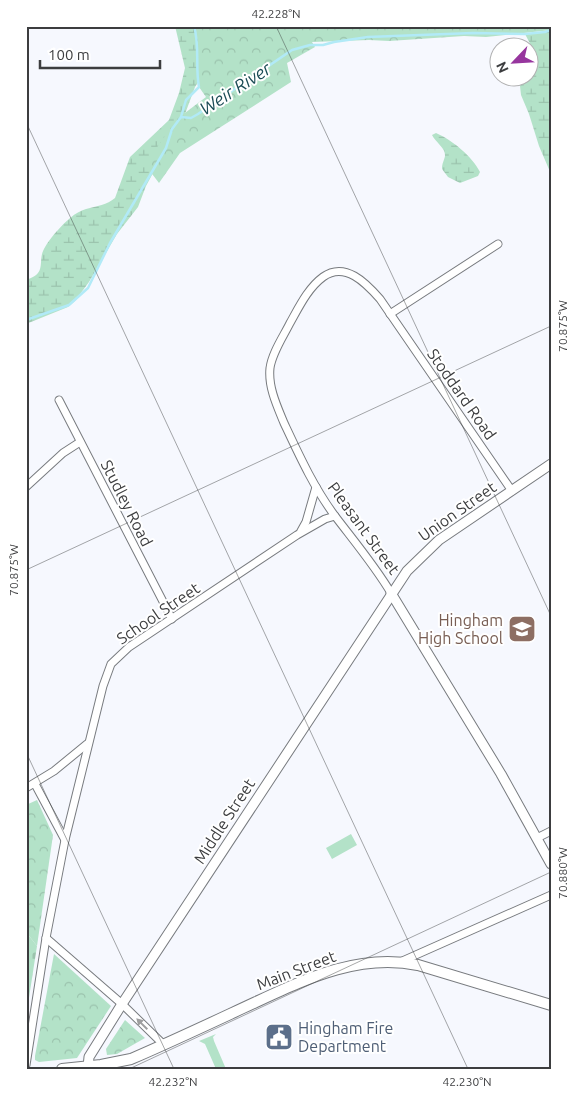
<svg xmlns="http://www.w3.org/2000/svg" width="577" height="1095" viewBox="0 0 577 1095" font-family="Ubuntu,sans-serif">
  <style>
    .wetland { fill: url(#wetland-marsh) }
    .cemetery { fill: url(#cemetery-stones) }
    .park { fill: url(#park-crowns) }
    .pitch { fill: #b3e2c8 }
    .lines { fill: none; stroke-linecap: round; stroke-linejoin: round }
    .stream { stroke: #b1eaf7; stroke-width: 2.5 }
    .minor-casing { stroke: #787b7f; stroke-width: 9 }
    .tertiary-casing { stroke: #787b7f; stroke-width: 11 }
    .secondary-casing { stroke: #787b7f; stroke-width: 12 }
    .minor { stroke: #fff; stroke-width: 7 }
    .tertiary { stroke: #fff; stroke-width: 9 }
    .secondary { stroke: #fff; stroke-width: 10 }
    .oneway { fill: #9e9e9f }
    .ticks { fill: none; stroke: #3c3d3f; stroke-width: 1; stroke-opacity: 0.45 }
    .labels { text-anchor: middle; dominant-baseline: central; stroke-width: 4; stroke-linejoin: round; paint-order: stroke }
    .street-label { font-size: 16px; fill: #3c3d3f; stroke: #fff }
    .education-label { font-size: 16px; fill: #785e54; stroke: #fff; text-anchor: end }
    .service-label { font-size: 16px; fill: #4e5e75; stroke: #fff; text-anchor: start }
    .water-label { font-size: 18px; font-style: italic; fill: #1a4b55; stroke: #fff }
    .neatline { fill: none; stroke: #3c3d3f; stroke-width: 2 }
    .ticks-label { font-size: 12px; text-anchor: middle; fill: #3c3d3f }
  </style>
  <defs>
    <pattern id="wetland-marsh" width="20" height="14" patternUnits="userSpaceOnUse" patternTransform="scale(1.25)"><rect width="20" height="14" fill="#b3e2c8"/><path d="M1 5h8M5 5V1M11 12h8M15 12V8" fill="none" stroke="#9bc3ad"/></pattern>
    <pattern id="cemetery-stones" width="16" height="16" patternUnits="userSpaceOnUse" patternTransform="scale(1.25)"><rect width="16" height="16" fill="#b3e2c8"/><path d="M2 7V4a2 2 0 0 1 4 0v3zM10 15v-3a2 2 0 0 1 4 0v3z" fill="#9bc3ad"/></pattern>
    <pattern id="park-crowns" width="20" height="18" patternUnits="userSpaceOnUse" patternTransform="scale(1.25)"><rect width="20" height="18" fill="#b3e2c8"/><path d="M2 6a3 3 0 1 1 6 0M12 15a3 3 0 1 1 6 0" fill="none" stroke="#9bc3ad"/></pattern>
  </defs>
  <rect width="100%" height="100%" fill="#f6f8fe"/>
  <g class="wetland">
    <path d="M175 26H234L195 87 185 114 146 186 138 207 117 234 89 282 75 301 68 307 26 324V280C48 273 37 262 44 249 47 243 53 235 58 230 65 222 75 212 86 209 97 206 107 205 115 198L130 157 169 120 179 93 185 68Z"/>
    <path d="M551 30V174L539 146 529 114 521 95 520 86 525 78H530V72C535 68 537 63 537 57L525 34 545 32Z"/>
    <path d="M436 133C452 140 472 156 480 172L478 176 460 183 448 177 442 169C442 163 444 161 445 156 446 148 435 142 432 135Z"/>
  </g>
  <polygon class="cemetery" points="26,932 37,946 26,1017"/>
  <g class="park">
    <polygon points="194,26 551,26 551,30 486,37 464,36 389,41 369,40 312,42 315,47 287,63 291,82 180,153 159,183 146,166 153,153 177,119 206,97 199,87 198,81 197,41"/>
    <polygon points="37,800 53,835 37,946 26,932 26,805"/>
    <polygon points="54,954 111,1006 77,1058 39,1062 35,1060 35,1056"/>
    <polygon points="125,1020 145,1038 117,1054 107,1055 106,1049"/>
  </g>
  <g class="pitch">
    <polygon points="351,834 357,845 332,859 326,848"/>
    <polygon points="216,1034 213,1037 214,1041 226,1069 216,1069 205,1044 199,1041"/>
  </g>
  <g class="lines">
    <g class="stream">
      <path d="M181 117 186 100 199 87C195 67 200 46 194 26"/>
      <polyline points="26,320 69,305 88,288 110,243 166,148 172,129 181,117 191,118 198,114 292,50 310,45 323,45 334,42 368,37 473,33 525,34 545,32 551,30"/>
    </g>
    <defs>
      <g id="minor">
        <polyline points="390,314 498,244"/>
        <polyline points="59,400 172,619"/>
        <polyline points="26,487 63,453 80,442"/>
        <polyline points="301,531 306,522 316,487"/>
        <path d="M391 593C375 566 354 541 335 516 314 488 299 455 284 423 277 406 268 387 270 368 272 353 283 337 290 323 299 307 308 288 323 277 345 261 366 283 380 299L512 491"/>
        <polyline points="35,784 65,840"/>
        <polyline points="26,788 54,771 87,744"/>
        <polyline points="537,838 551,831"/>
        <polyline points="46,938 122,1004 163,1044"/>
        <polyline points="400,962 551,895"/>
        <polyline points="26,1065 46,938 65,840 103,686 111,664 129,647 297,535 325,519 335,516"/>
      </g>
      <g id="tertiary">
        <polyline points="391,593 501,774 551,864"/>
        <polyline points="88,1067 89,1057 122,1004 407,571 439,540 551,464"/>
      </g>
      <path id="secondary" d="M62 1069 101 1065 131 1059C173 1041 215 1021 256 1002 308 978 360 953 418 965L551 1005"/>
    </defs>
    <use href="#minor" class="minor-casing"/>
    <use href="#tertiary" class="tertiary-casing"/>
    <use href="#secondary" class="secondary-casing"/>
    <use href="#minor" class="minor"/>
    <use href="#tertiary" class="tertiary"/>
    <use href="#secondary" class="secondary"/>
  </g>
  <defs><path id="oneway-solid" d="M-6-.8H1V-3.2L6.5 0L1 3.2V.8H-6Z" transform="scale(1.25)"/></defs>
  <use class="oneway" href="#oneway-solid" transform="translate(142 1024) rotate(-135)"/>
  <path class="ticks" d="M276 26 551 616M26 122 468 1069M26 570 551 326M26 752 174 1069M129 1069 551 872"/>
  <defs>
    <symbol id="school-square" viewBox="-11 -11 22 22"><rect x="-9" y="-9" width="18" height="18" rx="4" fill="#8d6e63" stroke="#fff"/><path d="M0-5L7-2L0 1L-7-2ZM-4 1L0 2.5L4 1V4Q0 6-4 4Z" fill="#fff"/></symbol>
    <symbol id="civic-square" viewBox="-11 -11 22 22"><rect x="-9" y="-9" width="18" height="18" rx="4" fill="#5c6f8a" stroke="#fff"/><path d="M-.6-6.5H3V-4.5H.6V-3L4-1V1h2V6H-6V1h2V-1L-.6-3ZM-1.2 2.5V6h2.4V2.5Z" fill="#fff"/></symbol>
  </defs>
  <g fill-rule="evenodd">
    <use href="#school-square" x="506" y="613" width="32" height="32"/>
    <use href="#civic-square" x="263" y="1021" width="32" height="32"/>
  </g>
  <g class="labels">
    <g class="street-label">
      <text transform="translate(462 394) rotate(55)">Stoddard Road</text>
      <text transform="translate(127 503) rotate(63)">Studley Road</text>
      <text transform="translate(457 511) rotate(-35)">Union Street</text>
      <text transform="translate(364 528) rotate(54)">Pleasant Street</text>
      <text transform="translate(158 613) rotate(-34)">School Street</text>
      <text transform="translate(224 821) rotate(-57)">Middle Street</text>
      <text transform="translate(296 970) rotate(-21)">Main Street</text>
    </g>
    <g class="education-label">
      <text x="503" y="620">Hingham<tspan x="503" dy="18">High School</tspan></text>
    </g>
    <g class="service-label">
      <text x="298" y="1028">Hingham Fire<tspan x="298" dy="18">Department</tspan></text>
    </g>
    <g class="water-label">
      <text transform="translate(235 88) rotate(-33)">Weir River</text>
    </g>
  </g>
  <rect width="577" height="1095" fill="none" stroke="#ffffff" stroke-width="55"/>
  <g transform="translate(514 62) rotate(245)"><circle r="24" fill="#ffffff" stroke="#b1b1b2"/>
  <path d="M0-4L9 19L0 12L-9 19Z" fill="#97369e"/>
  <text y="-8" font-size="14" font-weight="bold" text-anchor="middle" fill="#3c3d3f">N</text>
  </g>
  <path d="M40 60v8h120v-8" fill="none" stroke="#3c3d3f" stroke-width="2.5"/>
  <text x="48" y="60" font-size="15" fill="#3c3d3f" stroke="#ffffff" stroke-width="4" paint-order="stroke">100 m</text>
  <rect x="28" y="28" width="522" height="1040" class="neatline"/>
  <g class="ticks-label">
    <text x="276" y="18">42.228°N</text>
    <text transform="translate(563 326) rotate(-90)" y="4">70.875°W</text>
    <text transform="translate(14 570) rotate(-90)" y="4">70.875°W</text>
    <text transform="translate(563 873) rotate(-90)" y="4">70.880°W</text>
    <text x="173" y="1086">42.232°N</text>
    <text x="467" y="1086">42.230°N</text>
  </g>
</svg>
